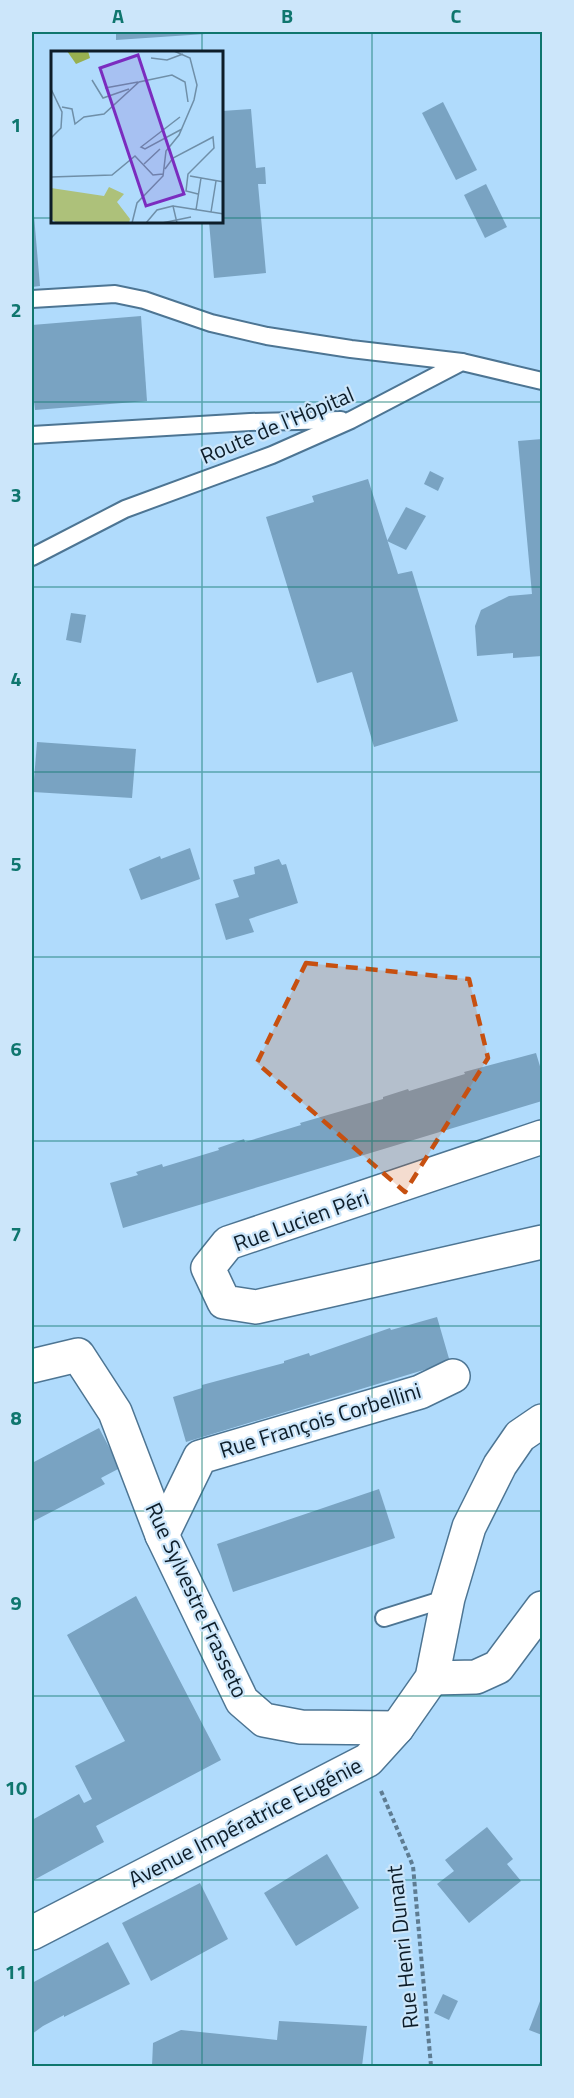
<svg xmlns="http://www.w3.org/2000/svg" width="574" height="2098" viewBox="0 0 574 2098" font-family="'Titillium Web',sans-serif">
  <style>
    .building { fill: #79a3c2 }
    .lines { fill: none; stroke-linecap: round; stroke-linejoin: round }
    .service-casing { stroke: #4d7593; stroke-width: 20 }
    .minor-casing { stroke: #4d7593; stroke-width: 36 }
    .secondary-casing { stroke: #4d7593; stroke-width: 36 }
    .path { stroke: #5e7c92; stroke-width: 4; stroke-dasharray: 4.5 3; stroke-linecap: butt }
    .service { stroke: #fff; stroke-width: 16 }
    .minor { stroke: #fff; stroke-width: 33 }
    .secondary { stroke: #fff; stroke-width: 33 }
    .marked { fill: #c75010; fill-opacity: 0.2; stroke: #c75010; stroke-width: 4.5; stroke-dasharray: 12 8; stroke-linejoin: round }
    .grid { fill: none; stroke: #0f766e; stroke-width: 1.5; stroke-opacity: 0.55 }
    .labels { text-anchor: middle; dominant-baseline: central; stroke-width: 4.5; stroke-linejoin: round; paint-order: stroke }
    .street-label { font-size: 22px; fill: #0d1d29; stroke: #cce6fa }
    .inset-road { fill: none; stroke: #6f8fa8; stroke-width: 1.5 }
    .view { fill: #7b2cbf; fill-opacity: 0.15; stroke: #7b2cbf; stroke-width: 3 }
    .inset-edge { fill: none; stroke: #0d1d29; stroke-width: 3 }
    .neatline { fill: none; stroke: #0f766e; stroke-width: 2 }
    .grid-label { font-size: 20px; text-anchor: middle; font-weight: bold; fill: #0f766e }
  </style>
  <rect width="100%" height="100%" fill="#b0dbfc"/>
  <g class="building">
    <polygon points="116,32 219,32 220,33 116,40"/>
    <polygon points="443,102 477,170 456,180 422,113"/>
    <polygon points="251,109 256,168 265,167 266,184 258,184 266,273 214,278 209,222 222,222 222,111"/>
    <polygon points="486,184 507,227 485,238 464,195"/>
    <polygon points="32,204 33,204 40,286 32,287"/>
    <polygon points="141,316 147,401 35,410 32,380 32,325"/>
    <polygon points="542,439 542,656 513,658 513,653 477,656 475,626 481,610 509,596 532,594 518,441"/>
    <polygon points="430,471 444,478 438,491 424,484"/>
    <polygon points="368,479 398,574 412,571 458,721 374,747 352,672 317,683 266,517 314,502 312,496"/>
    <polygon points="406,507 426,516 406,550 387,541"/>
    <polygon points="71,613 86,615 81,643 66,640"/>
    <polygon points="37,742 136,749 132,798 33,792"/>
    <polygon points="190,848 200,879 141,900 129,869 160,856 161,859"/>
    <polygon points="279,859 282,865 286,864 298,903 249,919 254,932 226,940 215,904 239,897 233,880 255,874 254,867"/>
    <polygon points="536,1053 542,1073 542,1101 123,1228 110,1183 138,1175 136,1172 162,1164 163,1167 219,1150 218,1148 244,1139 245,1142 301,1125 300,1123 383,1099 383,1097 408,1089 409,1091 465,1074 464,1072"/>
    <polygon points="437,1317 450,1362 186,1442 173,1397 202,1388 202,1385 284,1363 284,1361 309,1353 310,1356 390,1328 391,1330"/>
    <polygon points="99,1428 120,1468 101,1478 105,1484 32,1522 32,1463"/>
    <polygon points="379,1489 395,1538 233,1592 217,1544"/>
    <polygon points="136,1596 221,1760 96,1826 104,1842 32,1881 32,1820 79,1794 84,1803 92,1799 75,1766 125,1741 67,1635"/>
    <polygon points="487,1827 513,1859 507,1864 521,1881 469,1923 437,1884 454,1871 445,1860"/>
    <polygon points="327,1854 359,1908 296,1946 264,1893"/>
    <polygon points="200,1883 228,1939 151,1981 122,1923"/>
    <polygon points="108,1942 130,1984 64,2017 64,2015 43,2026 32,2034 32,1983"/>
    <polygon points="443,1994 458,2001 449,2020 434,2013"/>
    <polygon points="542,1996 542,2035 529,2030"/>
    <polygon points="279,2021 367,2026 362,2066 152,2066 153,2043 181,2030 277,2040"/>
  </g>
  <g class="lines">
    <defs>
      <g id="service">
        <polyline points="32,299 115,294 144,300 211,323 267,336 351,349 462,362"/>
        <polyline points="32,435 250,422 341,420"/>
        <polyline points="32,557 125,509 272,455 351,420 462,362 542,381"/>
        <polyline points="384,1618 448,1598"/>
      </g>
      <g id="minor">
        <polyline points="542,1137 228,1243 208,1268 224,1302 256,1307 542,1242"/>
        <polyline points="32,1366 78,1355 115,1412 162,1535 242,1701 264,1720 301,1727 397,1728"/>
        <polyline points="162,1535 200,1457 420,1392 453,1376"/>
        <polyline points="432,1678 476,1677 498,1667 542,1608"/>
      </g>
      <polyline id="secondary" points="32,1933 368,1760 397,1728 432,1678 448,1598 469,1527 500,1465 520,1436 542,1421"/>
    </defs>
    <use href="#service" class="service-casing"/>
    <use href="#minor" class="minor-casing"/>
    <use href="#secondary" class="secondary-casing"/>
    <polyline class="path" points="381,1791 413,1866 431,2066"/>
    <use href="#service" class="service"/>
    <use href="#minor" class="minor"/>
    <use href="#secondary" class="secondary"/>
  </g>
  <path class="marked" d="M306 963 469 979 488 1058 405 1192 257 1063Z"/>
  <path class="grid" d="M202 32V52M372 32V2066M32 218H52M222 218H542M202 222V2066M32 402H542M32 587H542M32 772H542M32 957H542M32 1141H542M32 1326H542M32 1511H542M32 1696H542M32 1880H542"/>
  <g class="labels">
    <g class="street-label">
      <text transform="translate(277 425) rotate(-23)">Route de l'Hôpital</text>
      <text transform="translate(301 1220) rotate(-20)">Rue Lucien Péri</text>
      <text transform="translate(320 1420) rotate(-17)">Rue François Corbellini</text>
      <text transform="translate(197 1600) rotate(65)">Rue Sylvestre Frasseto</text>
      <text transform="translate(245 1822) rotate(-27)">Avenue Impératrice Eugénie</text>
      <text transform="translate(402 1947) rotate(-96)">Rue Henri Dunant</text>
    </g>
  </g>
  <g transform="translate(51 51)">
    <rect width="172" height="172" fill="#b0dbfc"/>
    <path d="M58 136 73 143 66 151 79 168 78 172H6L0 168V137L53 145Z" fill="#adc17a"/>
    <path d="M16 0H37L39 7 25 13Z" fill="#98b050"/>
    <path class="inset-road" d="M100 7 116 9 132 3M41 29 52 47 78 38M54 37 87 31M0 38 11 61 10 77 0 87M11 56 21 58 24 73 33 66 53 63 88 31 121 24 134 31 137 51M129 66 90 96 94 98 131 78M93 113 109 98M114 118 122 107 162 86 163 97 137 123 135 140 147 143M139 125 173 131M0 126 61 124 84 105 102 124 112 123M122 155 173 163M145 159 150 127M160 161 165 130M81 172 86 152 112 125 115 100 128 84 143 49 146 34 139 7 123 0M95 172 106 159 122 155 126 172M111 172 140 166"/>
    <path class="view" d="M87 4 133 143 95 155 49 17Z"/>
    <rect width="172" height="172" class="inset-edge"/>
  </g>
  <rect width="574" height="2098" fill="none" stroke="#cce6fa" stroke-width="66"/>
  <rect x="33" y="33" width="508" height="2032" class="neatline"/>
  <g class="grid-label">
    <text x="118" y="23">A</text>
    <text x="287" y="23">B</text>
    <text x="456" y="23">C</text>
    <text x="16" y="132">1</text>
    <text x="16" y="317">2</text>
    <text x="16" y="502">3</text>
    <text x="16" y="686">4</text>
    <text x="16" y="871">5</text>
    <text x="16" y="1056">6</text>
    <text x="16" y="1241">7</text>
    <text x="16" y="1425">8</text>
    <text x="16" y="1610">9</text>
    <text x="16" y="1795">10</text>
    <text x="16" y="1979">11</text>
  </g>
</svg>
